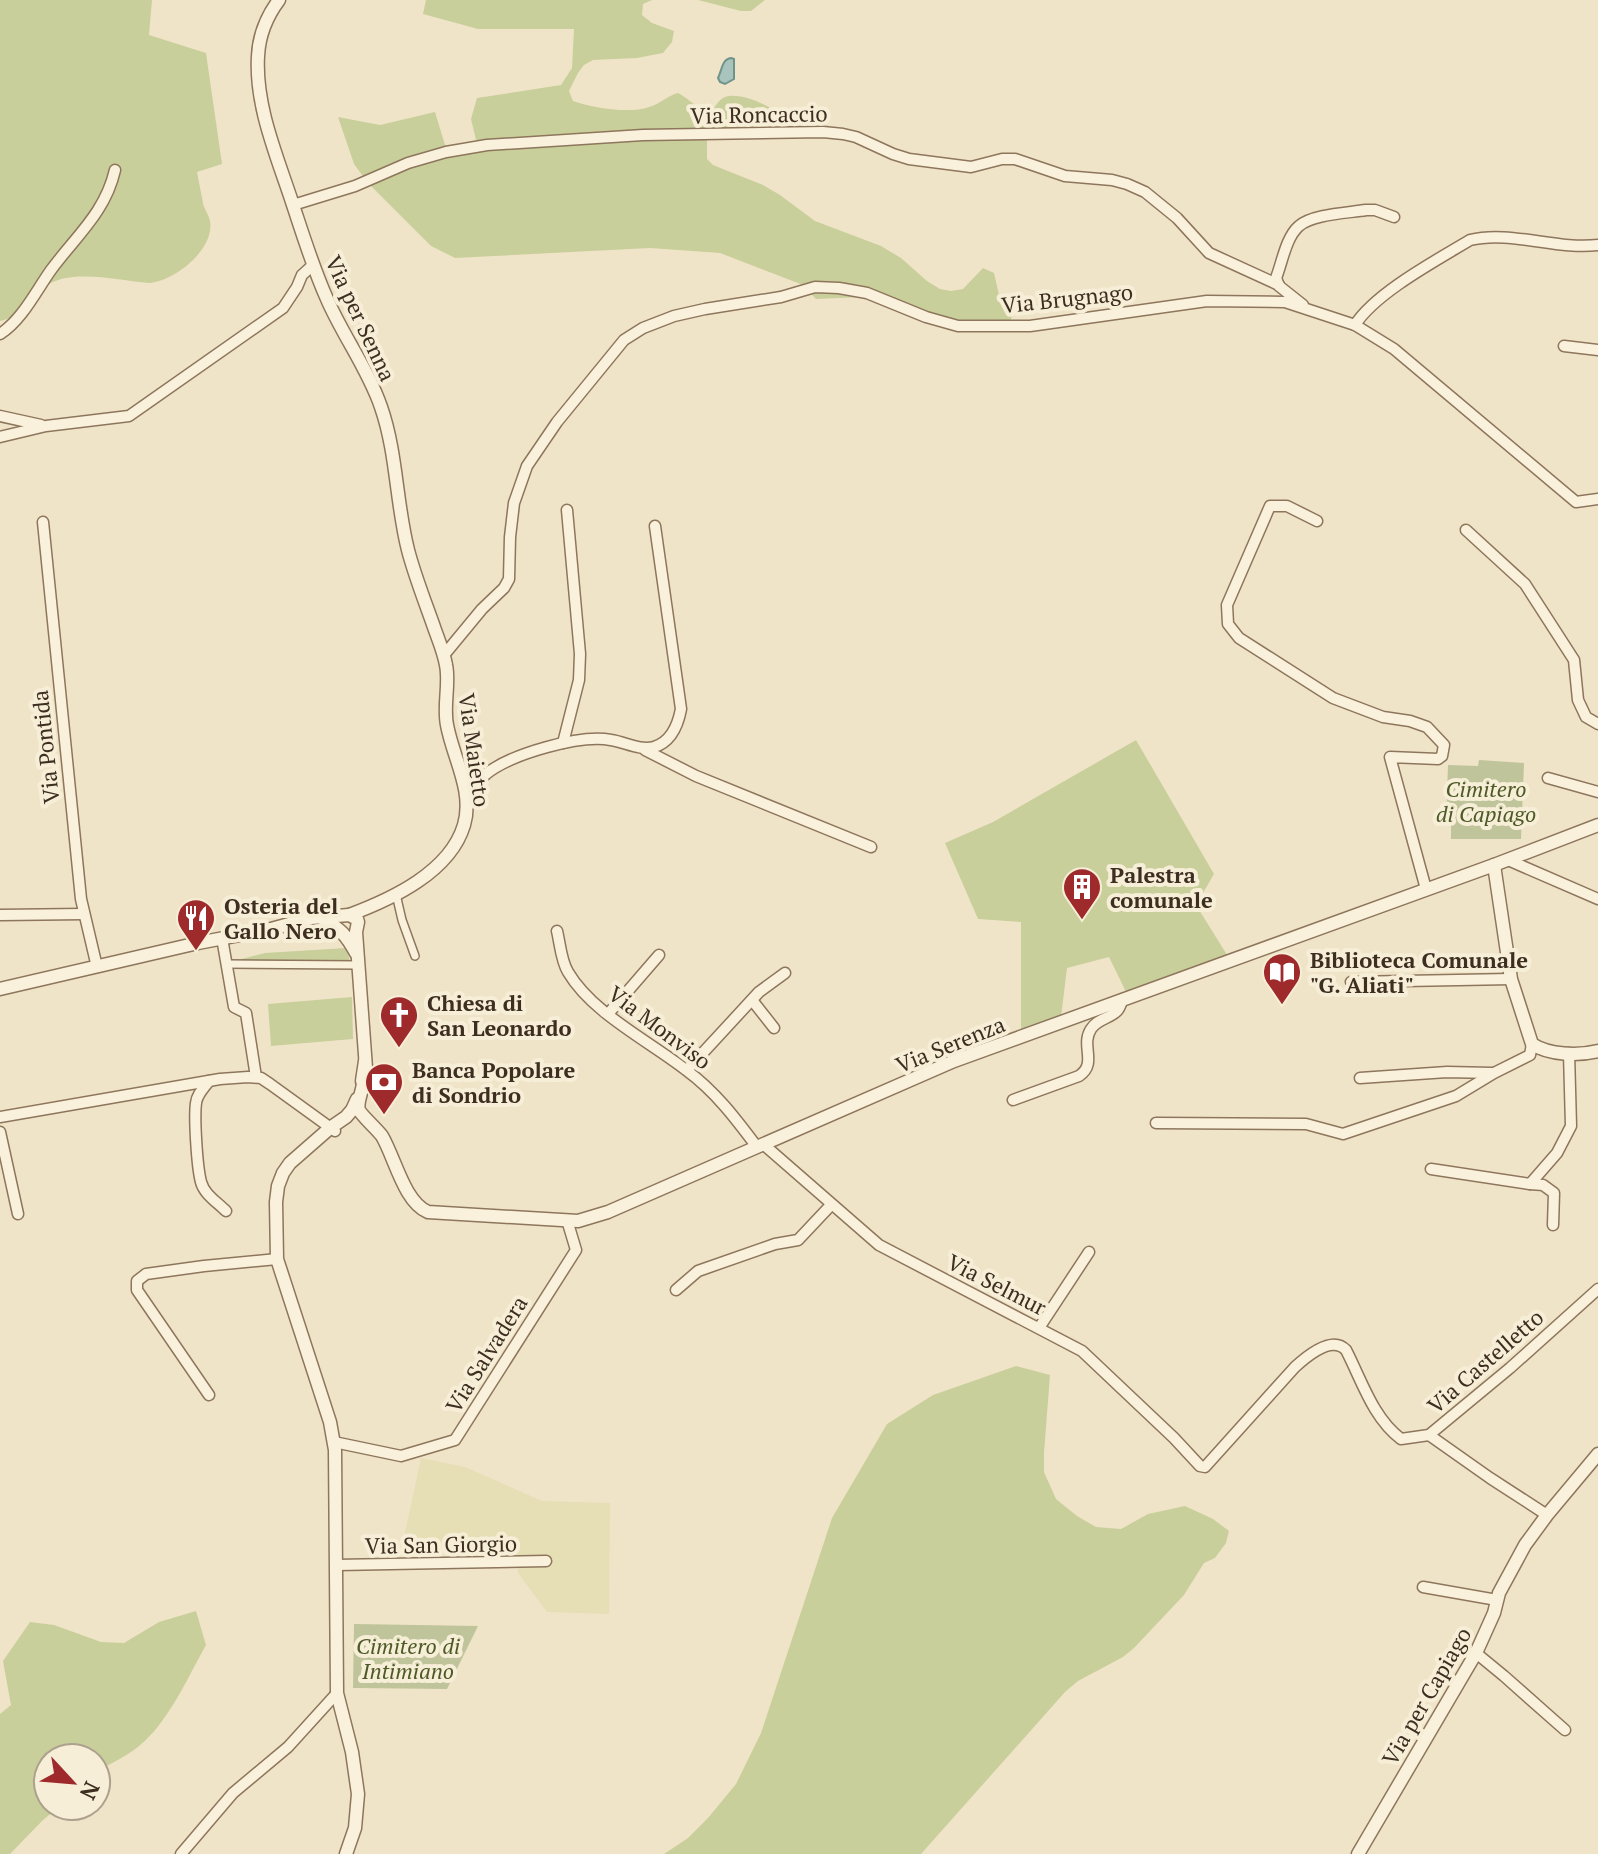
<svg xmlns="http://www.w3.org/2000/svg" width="1598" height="1854" viewBox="0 0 1598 1854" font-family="'PT Serif',serif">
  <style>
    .farmland { fill: #e6deb5 }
    .green { fill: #c9cf9b }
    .cemetery { fill: #bfc49a }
    .water { fill: #a9c4bc; stroke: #6f938a; stroke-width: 2 }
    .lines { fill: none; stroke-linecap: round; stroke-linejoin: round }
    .pedestrian-casing { stroke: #8d765c; stroke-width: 10 }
    .minor-casing { stroke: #8d765c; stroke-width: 13 }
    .tertiary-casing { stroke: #8d765c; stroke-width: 15 }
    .pedestrian { stroke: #faf1dc; stroke-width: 7 }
    .minor { stroke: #faf1dc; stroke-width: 10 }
    .tertiary { stroke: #faf1dc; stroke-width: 12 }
    .labels { text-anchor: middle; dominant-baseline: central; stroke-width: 8; stroke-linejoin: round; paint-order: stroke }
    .street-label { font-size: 22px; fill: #3d2e20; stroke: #f7eed8 }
    .park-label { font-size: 22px; font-style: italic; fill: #4d5a26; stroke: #f7eed8 }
    .poi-label { font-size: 22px; font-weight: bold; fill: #3d2e20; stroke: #f7eed8; text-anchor: start }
  </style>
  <rect width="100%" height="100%" fill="#f0e4c8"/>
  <polygon class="farmland" points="421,1458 465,1467 542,1501 610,1503 609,1614 547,1612 518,1573 516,1549 402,1547"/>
  <g class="green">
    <path d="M0 0H152L149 35 206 53 222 164 197 172C199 182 201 193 203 203 204 209 209 215 210 221 215 249 175 281 149 283 120 281 76 269 49 284 30 294 23 317 0 321Z"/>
    <path d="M426 0H652L643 4 642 15 652 23 674 31 672 42 663 53 637 58 593 60 584 65 578 73 569 91 573 101C593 108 629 114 649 107 660 104 667 96 678 93 690 99 698 110 711 113 715 107 718 100 725 97 738 92 761 102 772 109 766 125 744 139 726 140 720 140 713 138 707 138V159L713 165 763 185 780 195 815 221 881 246 901 258 927 281 940 289 951 291 963 289 983 268 994 273 1001 304 1012 316 1009 325 991 330 863 297 816 299 803 285 720 253 650 248 455 258 431 246 368 183 354 164 338 117 380 125 435 112 445 145 477 144 471 119 477 98 561 85 572 68 574 29H478L423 14Z"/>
    <polygon points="698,0 765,0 751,11 741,11"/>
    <polygon points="1136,740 1214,874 1196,905 1229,958 1127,994 1109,957 1067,968 1061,1017 1021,1031 1021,922 978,919 945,843 993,822"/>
    <polygon points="346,948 350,961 238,960 265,953"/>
    <polygon points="352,997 353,1039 271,1046 268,1004"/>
    <polygon points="1016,1366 1050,1375 1044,1453 1044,1472 1056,1499 1077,1516 1096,1527 1121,1529 1148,1514 1185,1506 1213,1519 1229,1531 1226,1543 1215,1558 1204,1563 1184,1595 1134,1648 1123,1657 1078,1681 1065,1692 921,1854 664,1854 688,1838 708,1818 736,1784 761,1733 832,1518 887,1424 933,1395"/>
    <path d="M196 1611 206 1645C188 1677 168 1723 139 1746 126 1757 110 1763 96 1773V1758H48V1806H60L43 1820 10 1854H0V1714L11 1705 3 1661 30 1622 54 1625 101 1642 124 1643 159 1622Z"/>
  </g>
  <g class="cemetery">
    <polygon points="1479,760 1524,763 1521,839 1451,839 1451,822 1446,822 1448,765 1478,766"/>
    <polygon points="354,1624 478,1626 447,1689 353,1688"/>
  </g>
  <path class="water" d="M731 58 734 59V79L725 84 720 82 718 78C722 70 722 59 731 58Z"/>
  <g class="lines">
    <defs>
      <g id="pedestrian">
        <polyline points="396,894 402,920 415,956"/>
        <polyline points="227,964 358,965"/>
      </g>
      <g id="minor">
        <polyline points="293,205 355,186 408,163 446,152 487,145 643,135 823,132 843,134 856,137 893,154 909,159 971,167 1002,159 1015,159 1065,176 1112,180 1127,184 1145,192 1177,218 1209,253 1279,285"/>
        <path d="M1303 305 1279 286 1276 278C1282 263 1286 237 1299 226 1312 214 1348 213 1366 210H1375L1394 217"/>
        <path d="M1355 325C1375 293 1437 260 1470 240 1510 230 1556 250 1598 245"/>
        <path d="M0 334C22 320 36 291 51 270 76 236 105 213 115 170"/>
        <polyline points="1564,346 1598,350"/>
        <polyline points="0,416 41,425"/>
        <polyline points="0,437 46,426 129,416 283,308 297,287 302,275 313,265"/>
        <polyline points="1317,521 1287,506 1270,506 1227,605 1228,624 1239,638 1333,698 1383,717 1410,721 1427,727 1444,745 1442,756 1438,759 1390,757 1426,889"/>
        <polyline points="43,522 81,899 97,967"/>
        <polyline points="1466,530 1525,584 1574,660 1578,700 1586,717 1598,724"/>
        <polyline points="444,655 482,609 504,588 509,579 510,537 514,503 527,466 557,422 624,340 643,328 674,316 705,309 781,297 815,287 839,288 867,293 926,317 958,326 1030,326 1207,301 1285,302 1355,325 1394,349 1576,502 1598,499"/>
        <polyline points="563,743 579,680 580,654 567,510"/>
        <polyline points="645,750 696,776 871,847"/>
        <polyline points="1548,778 1598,792"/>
        <path d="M467 799C473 791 478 781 486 774 511 754 580 734 611 740 625 742 640 751 654 747 671 742 678 725 681 709L655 526"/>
        <polyline points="1508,860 1598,899"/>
        <polyline points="0,915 84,914"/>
        <path d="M557 931C560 943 561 961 568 972 592 1013 649 1041 686 1070 715 1091 736 1119 757 1147"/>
        <polyline points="222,938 234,1007 246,1013 256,1077"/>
        <polyline points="1351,982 1511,979"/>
        <polyline points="752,1000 774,1028"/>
        <polyline points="608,1014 659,955"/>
        <polyline points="687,1070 759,992 785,973"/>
        <polyline points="1360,1078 1447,1072 1492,1073"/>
        <path d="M209 1081C204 1088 197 1094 196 1103 194 1118 197 1167 201 1182 204 1194 217 1202 226 1211"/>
        <path d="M1013 1100 1079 1076C1098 1063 1080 1046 1091 1029 1097 1019 1109 1019 1117 1011 1120 1008 1121 1003 1123 999"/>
        <polyline points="0,1117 220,1079 248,1077 261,1078 270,1084 335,1131"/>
        <polyline points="1156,1123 1306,1124 1343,1134 1456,1096 1494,1073 1530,1055 1532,1044"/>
        <polyline points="0,1132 18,1214"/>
        <path d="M763 1144 879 1245 1082 1351 1174 1438 1200 1466 1205 1467 1295 1367C1307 1356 1332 1335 1346 1350 1362 1381 1373 1418 1401 1439L1429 1435 1510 1368 1598 1289"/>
        <polyline points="1431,1169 1530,1184 1557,1153 1571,1126 1569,1053"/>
        <polyline points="1530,1184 1543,1185 1554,1193 1553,1225"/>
        <polyline points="676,1290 698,1271 775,1244 798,1240 831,1205"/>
        <polyline points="1039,1328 1089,1252"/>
        <polyline points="209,1395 137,1290 137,1281 146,1274 204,1266 277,1259"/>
        <polyline points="1429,1435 1490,1478 1547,1515"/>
        <polyline points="334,1442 401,1456 455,1440 576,1250 567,1220"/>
        <polyline points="337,1565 546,1561"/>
        <polyline points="1423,1587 1497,1600"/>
        <polyline points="1476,1653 1504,1676 1565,1730"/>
        <polyline points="181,1854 233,1793 288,1747 337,1693"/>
      </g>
      <g id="tertiary">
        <path d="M279 0C267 16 259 36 258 56 255 106 277 156 292 202 303 235 313 268 327 299 343 336 368 369 381 407 397 453 396 503 408 550 415 577 426 604 435 630 439 641 444 653 446 665 450 684 443 705 447 725 453 758 474 791 464 825 450 872 392 899 349 915"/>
        <path d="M1494 865 1511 979 1532 1044C1549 1055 1578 1056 1598 1051"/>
        <path d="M323 919C341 929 346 935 356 953"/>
        <polyline points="0,989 198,943 271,929 311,918 349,915 357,919 358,922 356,932 366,1068"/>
        <path d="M363 1077C365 1088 356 1101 359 1110 361 1115 377 1129 382 1136 395 1158 404 1202 428 1212L578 1221 608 1212 954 1061 1494 865 1598 825"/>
        <polyline points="362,1081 365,1061"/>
        <polyline points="346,1854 355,1828 358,1794 352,1752 337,1693 335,1450 330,1422 277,1259 276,1202 278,1186 283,1173 290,1163 330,1128 346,1117 352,1110 357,1099"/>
        <polyline points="1358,1854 1476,1653 1494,1613 1499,1593 1525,1545 1547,1515 1598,1454"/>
      </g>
    </defs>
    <use href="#pedestrian" class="pedestrian-casing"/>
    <use href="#minor" class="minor-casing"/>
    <use href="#tertiary" class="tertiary-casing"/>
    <use href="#pedestrian" class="pedestrian"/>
    <use href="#minor" class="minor"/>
    <use href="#tertiary" class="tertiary"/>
  </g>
  <defs>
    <symbol id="building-pin" viewBox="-11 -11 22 30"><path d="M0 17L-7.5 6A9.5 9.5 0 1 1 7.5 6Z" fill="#9e2a2b" stroke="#f7eed8"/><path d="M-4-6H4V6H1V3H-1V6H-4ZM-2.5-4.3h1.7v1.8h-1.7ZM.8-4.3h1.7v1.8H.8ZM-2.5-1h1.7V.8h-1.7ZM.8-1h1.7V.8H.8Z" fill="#fff"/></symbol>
    <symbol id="restaurant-pin" viewBox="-11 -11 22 30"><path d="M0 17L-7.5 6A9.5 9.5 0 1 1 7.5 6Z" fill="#9e2a2b" stroke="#f7eed8"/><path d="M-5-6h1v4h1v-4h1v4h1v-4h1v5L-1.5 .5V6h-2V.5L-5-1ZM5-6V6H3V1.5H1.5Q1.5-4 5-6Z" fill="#fff"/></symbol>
    <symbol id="library-pin" viewBox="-11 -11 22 30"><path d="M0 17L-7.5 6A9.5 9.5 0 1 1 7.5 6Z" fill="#9e2a2b" stroke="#f7eed8"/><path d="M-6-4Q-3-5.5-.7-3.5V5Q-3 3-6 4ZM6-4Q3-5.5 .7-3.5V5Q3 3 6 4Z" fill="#fff"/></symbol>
    <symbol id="church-pin" viewBox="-11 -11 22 30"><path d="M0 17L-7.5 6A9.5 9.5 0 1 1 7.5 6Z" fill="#9e2a2b" stroke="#f7eed8"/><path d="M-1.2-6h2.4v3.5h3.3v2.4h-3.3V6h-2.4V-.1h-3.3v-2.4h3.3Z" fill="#fff"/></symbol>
    <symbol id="bank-pin" viewBox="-11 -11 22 30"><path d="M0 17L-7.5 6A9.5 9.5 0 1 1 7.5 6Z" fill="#9e2a2b" stroke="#f7eed8"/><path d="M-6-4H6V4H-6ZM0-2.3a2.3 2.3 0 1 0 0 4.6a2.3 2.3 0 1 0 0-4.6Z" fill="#fff"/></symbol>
  </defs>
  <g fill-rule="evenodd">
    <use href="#building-pin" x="1060" y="865" width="44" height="60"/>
    <use href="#restaurant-pin" x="174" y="896" width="44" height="60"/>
    <use href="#library-pin" x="1260" y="950" width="44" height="60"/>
    <use href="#church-pin" x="377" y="993" width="44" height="60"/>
    <use href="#bank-pin" x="362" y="1060" width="44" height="60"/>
  </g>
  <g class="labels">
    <g class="street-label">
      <text transform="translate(759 114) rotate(-1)">Via Roncaccio</text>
      <text transform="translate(1067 298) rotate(-6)">Via Brugnago</text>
      <text transform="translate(361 318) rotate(65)">Via per Senna</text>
      <text transform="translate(45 747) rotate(-96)">Via Pontida</text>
      <text transform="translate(475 750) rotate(82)">Via Maietto</text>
      <text transform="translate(660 1027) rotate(37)">Via Monviso</text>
      <text transform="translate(950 1044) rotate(-22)">Via Serenza</text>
      <text transform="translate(997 1284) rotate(27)">Via Selmur</text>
      <text transform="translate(486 1354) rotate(-58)">Via Salvadera</text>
      <text transform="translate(1485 1361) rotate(-41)">Via Castelletto</text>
      <text transform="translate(441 1544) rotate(-1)">Via San Giorgio</text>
      <text transform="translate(1426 1696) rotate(-60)">Via per Capiago</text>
    </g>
    <g class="park-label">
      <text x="1486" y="788">Cimitero<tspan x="1486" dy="25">di Capiago</tspan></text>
      <text x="408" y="1645">Cimitero di<tspan x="408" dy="25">Intimiano</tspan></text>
    </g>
    <g class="poi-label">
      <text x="1110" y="874">Palestra<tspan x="1110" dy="25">comunale</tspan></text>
      <text x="224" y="905">Osteria del<tspan x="224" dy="25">Gallo Nero</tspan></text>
      <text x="1310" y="959">Biblioteca Comunale<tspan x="1310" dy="25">"G. Aliati"</tspan></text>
      <text x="427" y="1002">Chiesa di<tspan x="427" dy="25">San Leonardo</tspan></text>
      <text x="412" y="1069">Banca Popolare<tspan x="412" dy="25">di Sondrio</tspan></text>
    </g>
  </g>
  <g transform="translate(72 1782) rotate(116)"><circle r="38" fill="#f7eed8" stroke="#ada18e" stroke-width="2"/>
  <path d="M0-6L14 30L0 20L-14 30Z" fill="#9e2a2b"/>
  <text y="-12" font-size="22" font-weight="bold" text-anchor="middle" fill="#3d2e20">N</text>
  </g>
</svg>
